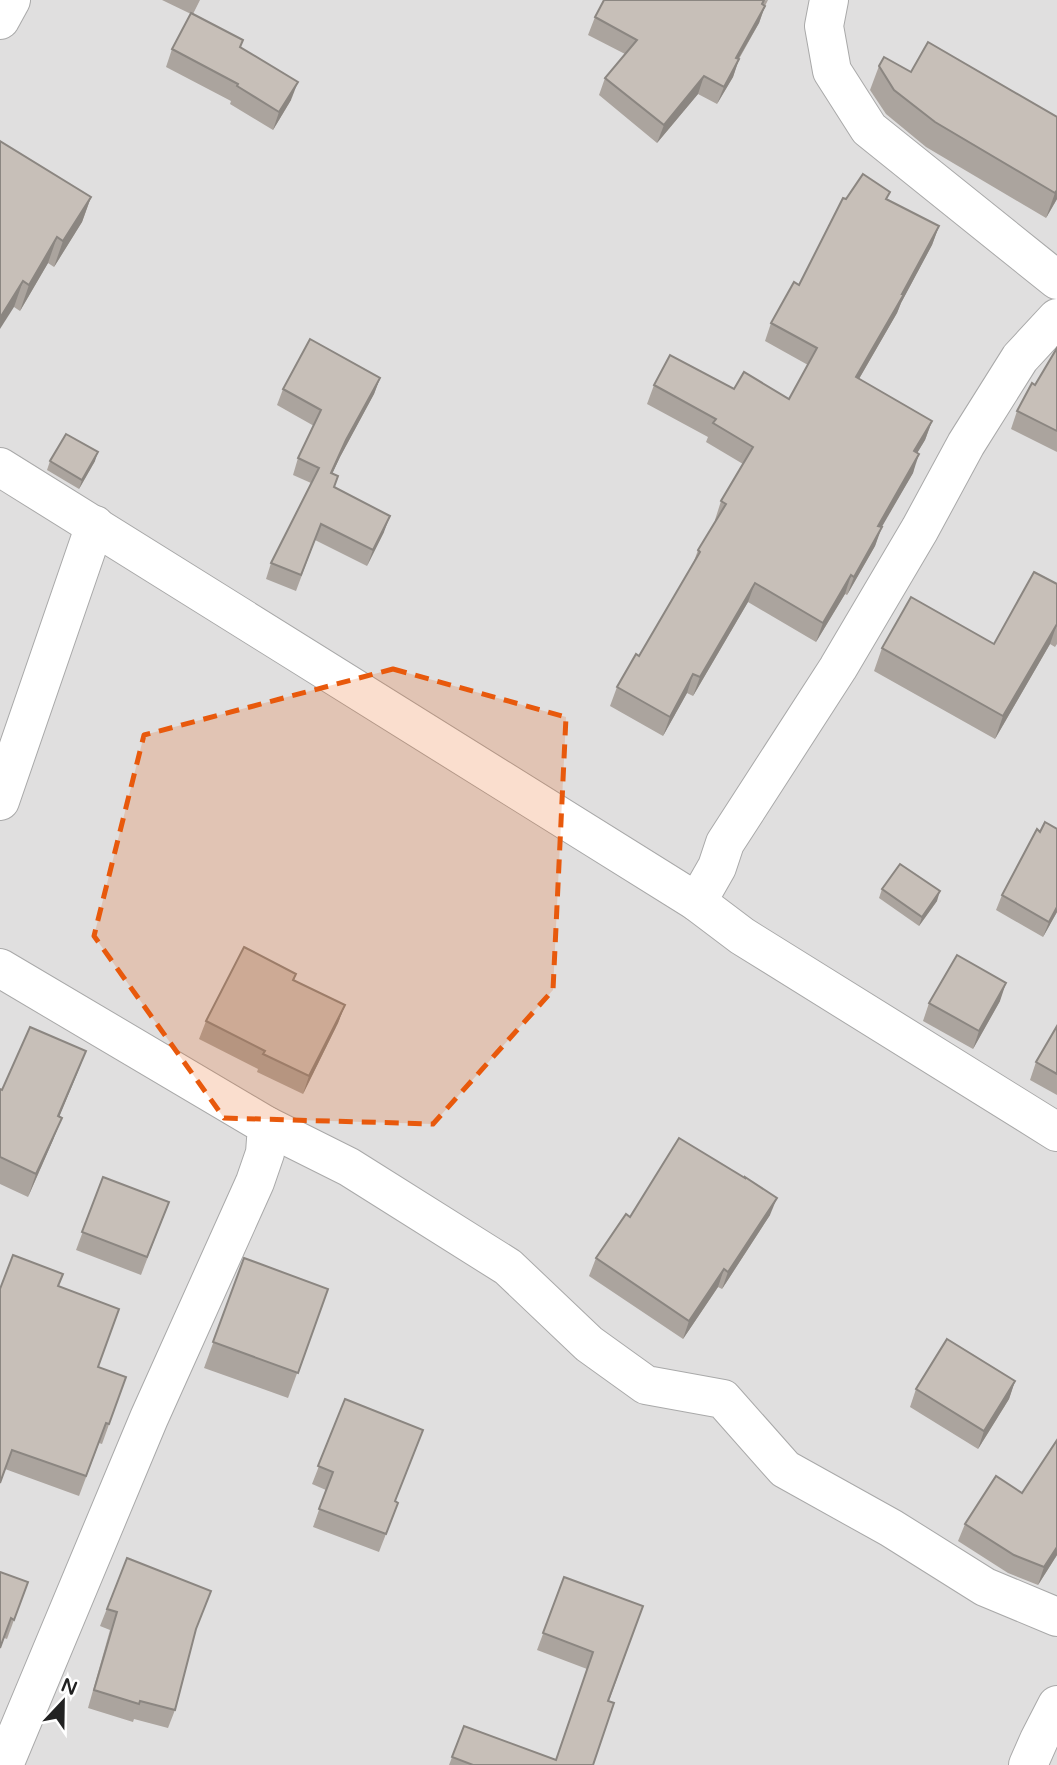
<svg xmlns="http://www.w3.org/2000/svg" width="1057" height="1765" viewBox="0 0 1057 1765" font-family="'Varela Round',sans-serif">
  <style>
    .residential { fill: #e0dfdf }
    .lines { fill: none; stroke-linecap: round; stroke-linejoin: round }
    .minor-casing { stroke: #a9a9a9; stroke-width: 40 }
    .minor { stroke: #fff; stroke-width: 38 }
    .wall { fill: #aba49e }
    .shaded-wall { fill: #8b8681 }
    .building { fill: #c7bfb8; stroke: #8b8681; stroke-width: 2 }
    .marked { fill: #e8590c; fill-opacity: 0.2; stroke: #e8590c; stroke-width: 5; stroke-dasharray: 14 9; stroke-linejoin: round }
  </style>
  <rect width="100%" height="100%" fill="#f2efe9"/>
  <rect class="residential" x="0" y="0" width="1057" height="1765"/>
  <g class="lines">
    <defs>
      <g id="minor">
        <polyline points="829,0 824,26 832,71 869,129 1057,280"/>
        <polyline points="0,20 11,0"/>
        <polyline points="1057,318 1020,358 966,444 920,529 838,668 725,843 717,867 697,902 742,936 1057,1132"/>
        <polyline points="0,467 697,902"/>
        <polyline points="0,801 95,525"/>
        <polyline points="0,968 267,1126 265,1153 255,1182 149,1418 4,1765"/>
        <polyline points="267,1126 349,1167 508,1267 589,1344 646,1385 723,1399 785,1469 891,1528 985,1587 1057,1617"/>
        <polyline points="1028,1765 1039,1740 1057,1705"/>
      </g>
    </defs>
    <use href="#minor" class="minor-casing"/>
    <use href="#minor" class="minor"/>
  </g>
  <g class="wall">
    <polygon points="162,0 200,0 193,14 241,47 291,100 273,130 230,104 231,101 166,67 172,49 191,14"/>
    <polygon points="768,0 765,6 759,23 739,59 733,77 717,104 698,94 657,143 599,95 605,78 625,54 588,35 595,17"/>
    <polygon points="879,66 911,72 1057,117 1057,199 1046,218 926,147 886,114 870,90"/>
    <polygon points="0,141 91,197 82,222 54,267 48,263 20,311 14,307"/>
    <polygon points="846,199 888,200 939,226 932,245 901,303 897,313 859,379 932,421 925,440 917,453 913,473 881,527 875,546 847,595 845,594 816,642 748,602 693,696 687,693 663,736 610,706 617,687 639,656 693,564 698,550 716,521 715,520 721,501 743,464 706,442 708,437 647,404 654,385 734,389 789,399 808,365 765,341 771,323 799,285"/>
    <polygon points="1057,348 1057,452 1011,429 1017,411 1035,385"/>
    <polygon points="380,378 374,394 340,457 332,474 334,487 384,532 367,566 315,540 296,591 266,579 271,563 311,483 293,475 298,458 314,426 277,405 283,389"/>
    <polygon points="50,461 95,461 79,489 47,470"/>
    <polygon points="1057,584 1057,644 1055,647 1050,644 995,739 874,671 882,648 994,644"/>
    <polygon points="1057,829 1057,912 1043,937 996,910 1002,895 1040,832"/>
    <polygon points="882,889 937,901 919,926 879,898"/>
    <polygon points="296,974 294,980 345,1005 338,1023 303,1094 257,1072 258,1069 199,1039 206,1021"/>
    <polygon points="1000,1001 973,1049 923,1021 929,1003"/>
    <polygon points="1057,1026 1057,1095 1030,1080 1036,1062"/>
    <polygon points="86,1051 59,1116 53,1140 28,1197 0,1184 0,1089 2,1090"/>
    <polygon points="103,1177 169,1202 141,1275 76,1250"/>
    <polygon points="745,1178 770,1215 722,1289 718,1287 683,1339 589,1276 596,1258 630,1217"/>
    <polygon points="244,1258 328,1289 288,1398 204,1368"/>
    <polygon points="59,1286 98,1367 126,1377 102,1444 99,1443 79,1496 5,1469"/>
    <polygon points="1015,1381 1009,1399 978,1449 910,1407 916,1389"/>
    <polygon points="345,1399 396,1502 398,1503 379,1552 313,1527 326,1490 312,1484"/>
    <polygon points="1057,1440 1057,1555 1038,1585 1008,1573 958,1541 965,1524 1022,1493"/>
    <polygon points="127,1558 195,1633 175,1710 168,1728 134,1719 133,1722 88,1708 110,1630 100,1626"/>
    <polygon points="0,1572 28,1582 7,1639 4,1638"/>
    <polygon points="564,1577 643,1606 609,1701 593,1765 449,1765 464,1726 556,1760 587,1669 537,1650"/>
  </g>
  <g class="shaded-wall">
    <polygon points="765,6 759,23 729,75 736,58"/>
    <polygon points="739,59 733,77 717,104 724,87"/>
    <polygon points="704,76 698,94 657,143 664,125"/>
    <polygon points="298,82 291,100 273,130 279,112"/>
    <polygon points="1057,190 1057,199 1046,218 1055,193"/>
    <polygon points="91,197 82,222 54,267 63,241"/>
    <polygon points="939,226 932,245 901,303 897,313 849,396 856,377"/>
    <polygon points="57,237 48,263 20,311 29,285"/>
    <polygon points="23,281 14,307 0,329 0,318"/>
    <polygon points="380,378 374,394 340,457 325,489 346,440"/>
    <polygon points="932,421 925,440 907,470 914,451"/>
    <polygon points="98,452 95,461 79,489 82,480"/>
    <polygon points="919,454 913,473 872,544 878,526"/>
    <polygon points="390,516 384,532 367,566 373,550"/>
    <polygon points="882,527 875,546 847,595 854,577"/>
    <polygon points="851,575 845,594 816,642 823,623"/>
    <polygon points="755,583 748,602 693,696 700,677"/>
    <polygon points="1057,624 1050,644 995,739 1003,716"/>
    <polygon points="693,674 687,693 663,736 670,717"/>
    <polygon points="940,891 937,901 919,926 922,917"/>
    <polygon points="1057,907 1057,912 1043,937 1049,922"/>
    <polygon points="1006,983 1000,1001 973,1049 979,1031"/>
    <polygon points="345,1005 338,1023 303,1094 309,1076"/>
    <polygon points="86,1051 77,1074 50,1139 58,1116"/>
    <polygon points="62,1118 53,1140 28,1197 36,1174"/>
    <polygon points="777,1198 770,1215 722,1289 728,1272"/>
    <polygon points="724,1269 718,1287 683,1339 689,1321"/>
    <polygon points="1015,1381 1009,1399 978,1449 984,1431"/>
    <polygon points="1057,1547 1057,1555 1038,1585 1044,1567"/>
  </g>
  <g class="building">
    <polygon points="604,0 764,0 762,4 765,6 736,58 739,59 724,87 704,76 664,125 605,78 637,40 595,17"/>
    <polygon points="191,13 243,40 240,47 298,82 279,112 237,86 238,84 172,49"/>
    <polygon points="928,42 1057,117 1057,190 1055,193 935,122 894,90 879,66 884,57 911,72"/>
    <polygon points="0,141 91,197 63,241 57,237 29,285 23,281 0,318"/>
    <polygon points="863,174 890,192 886,199 939,226 902,294 904,294 856,377 932,421 914,451 919,454 878,526 882,527 854,577 851,575 823,623 755,583 700,677 693,674 670,717 617,687 636,654 639,656 700,552 698,550 726,504 721,501 753,447 713,423 716,419 654,385 670,355 734,389 744,372 789,399 817,348 771,323 794,282 799,285 843,198 846,199"/>
    <polygon points="310,339 380,378 346,440 331,473 338,476 334,487 390,516 373,550 321,524 301,575 271,563 319,468 298,458 321,410 283,389"/>
    <polygon points="1057,348 1057,431 1017,411 1032,383 1035,385"/>
    <polygon points="66,434 98,452 82,480 50,461"/>
    <polygon points="1034,572 1057,584 1057,624 1003,716 882,648 911,597 994,644"/>
    <polygon points="1045,822 1057,829 1057,907 1049,922 1002,895 1037,829 1040,832"/>
    <polygon points="900,864 940,891 922,917 882,889"/>
    <polygon points="244,947 296,974 293,980 345,1005 309,1076 263,1054 265,1051 206,1021"/>
    <polygon points="957,955 1006,983 979,1031 929,1003"/>
    <polygon points="1057,1026 1057,1074 1036,1062"/>
    <polygon points="30,1027 86,1051 58,1116 62,1118 36,1174 0,1157 0,1089 2,1090"/>
    <polygon points="679,1138 745,1178 745,1177 777,1198 728,1272 724,1269 689,1321 596,1258 626,1214 630,1217"/>
    <polygon points="103,1177 169,1202 147,1257 82,1232"/>
    <polygon points="13,1255 63,1274 58,1286 119,1309 98,1367 126,1377 109,1424 106,1423 86,1476 12,1450 0,1483 0,1289"/>
    <polygon points="244,1258 328,1289 298,1373 213,1342"/>
    <polygon points="947,1339 1015,1381 984,1431 916,1389"/>
    <polygon points="345,1399 423,1430 395,1501 398,1503 386,1534 319,1509 333,1472 318,1466"/>
    <polygon points="1057,1440 1057,1547 1044,1567 1014,1555 965,1524 996,1476 1022,1493"/>
    <polygon points="127,1558 211,1591 196,1629 175,1710 140,1701 139,1704 94,1690 117,1612 107,1609"/>
    <polygon points="0,1572 28,1582 14,1620 11,1618 0,1648"/>
    <polygon points="564,1577 643,1606 608,1701 614,1703 593,1765 473,1765 452,1757 464,1726 556,1760 593,1652 543,1633"/>
  </g>
  <path class="marked" d="M393 669 566 717 553 990 433 1124 224 1118 94 936 144 735Z"/>
  <g transform="translate(63 1702) rotate(22)" stroke="#ffffff" stroke-width="5" paint-order="stroke">
  <path d="M0-5L12 26L0 18L-12 26Z" fill="#222222"/>
  <text y="-10" font-size="19" font-weight="bold" text-anchor="middle" fill="#222222">N</text>
  </g>
</svg>
